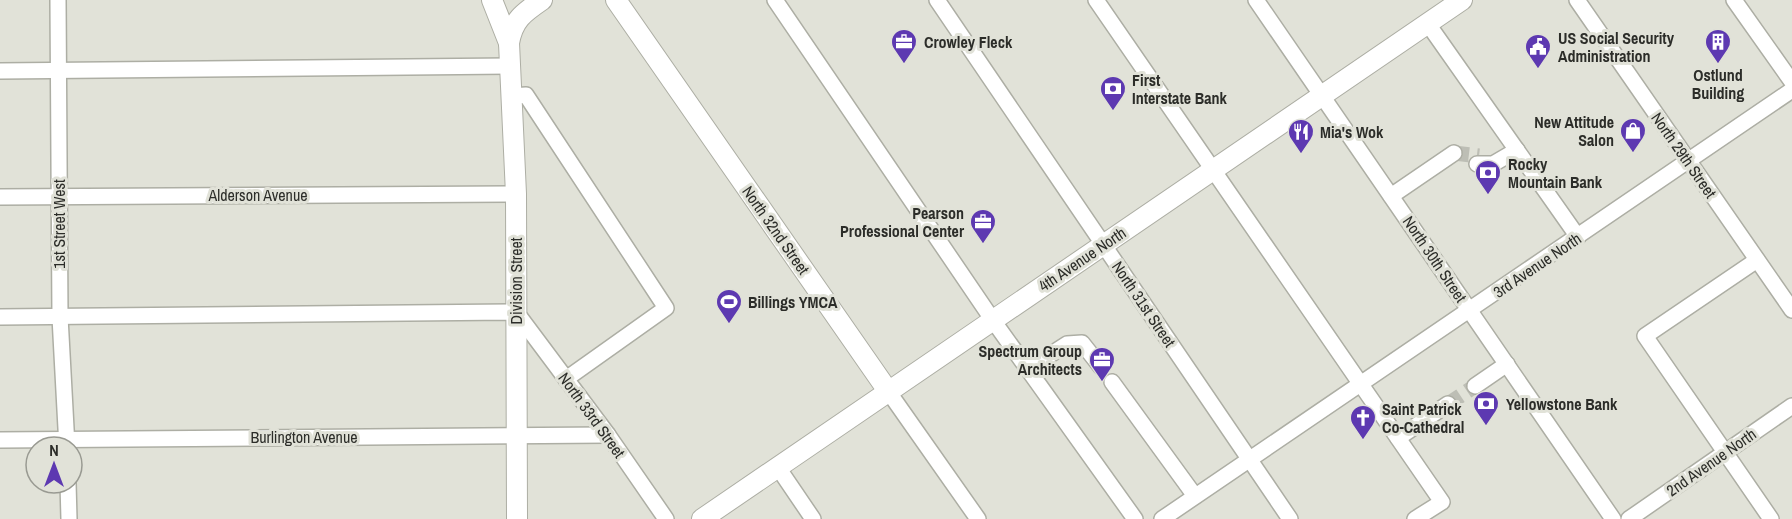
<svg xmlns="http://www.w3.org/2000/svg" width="1792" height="519" viewBox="0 0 1792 519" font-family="'Archivo Narrow',sans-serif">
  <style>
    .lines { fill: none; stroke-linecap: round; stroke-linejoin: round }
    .minor-tunnel { stroke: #bdbeb5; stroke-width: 15; stroke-dasharray: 15 8; stroke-linecap: butt }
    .minor-casing { stroke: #adaea4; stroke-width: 18 }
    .major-casing { stroke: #adaea4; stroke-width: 22 }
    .minor { stroke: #fff; stroke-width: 15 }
    .major { stroke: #fff; stroke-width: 20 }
    .labels { text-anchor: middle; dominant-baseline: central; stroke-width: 6; stroke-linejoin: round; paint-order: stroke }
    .poi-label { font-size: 16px; font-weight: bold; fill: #2c2d29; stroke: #e1e2d8; text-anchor: start }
    .street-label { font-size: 16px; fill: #2c2d29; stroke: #e1e2d8 }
  </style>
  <rect width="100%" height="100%" fill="#e1e2d8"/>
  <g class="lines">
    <g class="minor-tunnel">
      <polyline points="1454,153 1479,156"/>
      <polyline points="1448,404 1475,386"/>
    </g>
    <defs>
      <g id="minor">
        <polyline points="58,0 60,317 67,447"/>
        <polyline points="775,0 992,319 1135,519"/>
        <polyline points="937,0 1290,519"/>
        <polyline points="1096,0 1442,502 1415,519"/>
        <polyline points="1256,0 1613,519"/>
        <polyline points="1577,0 1792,310"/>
        <polyline points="1734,0 1792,82"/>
        <polyline points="1428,24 1578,237"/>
        <polyline points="0,71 510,66"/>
        <polyline points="511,96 526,95 666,308 566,379"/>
        <polyline points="1477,164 1493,164 1517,150"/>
        <polyline points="1391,196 1454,153"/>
        <polyline points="0,197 516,194"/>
        <polyline points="1757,260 1645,336 1771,519"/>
        <polyline points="0,317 516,312 608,435 666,519"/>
        <polyline points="1028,369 1067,344 1082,343 1101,367"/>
        <polyline points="1112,382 1195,496"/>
        <polyline points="1475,386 1507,364"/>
        <polyline points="888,391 978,519"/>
        <polyline points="1398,438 1448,404"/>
        <polyline points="0,440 608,435"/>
        <polyline points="777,466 813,519"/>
        <polyline points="68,483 69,519"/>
        <polyline points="1162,519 1792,90"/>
        <polyline points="1629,519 1792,406"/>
      </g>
      <g id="major">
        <polyline points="492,0 509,43"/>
        <polyline points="616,0 888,391"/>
        <path d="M517 519 516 194 509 43C513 20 523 13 542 0"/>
        <polyline points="702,519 1462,0"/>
      </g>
    </defs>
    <use href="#minor" class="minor-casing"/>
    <use href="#major" class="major-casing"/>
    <use href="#minor" class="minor"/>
    <use href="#major" class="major"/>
  </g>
  <defs>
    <symbol id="office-pin" viewBox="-11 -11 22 30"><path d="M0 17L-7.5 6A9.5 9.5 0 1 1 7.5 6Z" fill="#5d39b1" stroke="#e1e2d8"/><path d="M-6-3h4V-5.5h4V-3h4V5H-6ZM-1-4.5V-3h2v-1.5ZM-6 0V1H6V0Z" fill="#fff"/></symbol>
    <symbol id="building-pin" viewBox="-11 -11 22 30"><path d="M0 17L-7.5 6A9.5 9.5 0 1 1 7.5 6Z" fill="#5d39b1" stroke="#e1e2d8"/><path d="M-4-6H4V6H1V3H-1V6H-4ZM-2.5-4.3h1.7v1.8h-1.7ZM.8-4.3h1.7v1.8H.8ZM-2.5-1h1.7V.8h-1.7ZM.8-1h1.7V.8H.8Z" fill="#fff"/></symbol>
    <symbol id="civic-pin" viewBox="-11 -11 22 30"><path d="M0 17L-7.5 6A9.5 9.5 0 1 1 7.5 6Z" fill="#5d39b1" stroke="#e1e2d8"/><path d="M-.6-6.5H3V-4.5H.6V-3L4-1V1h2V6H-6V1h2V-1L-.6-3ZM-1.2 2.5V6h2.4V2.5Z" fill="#fff"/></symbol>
    <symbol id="bank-pin" viewBox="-11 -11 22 30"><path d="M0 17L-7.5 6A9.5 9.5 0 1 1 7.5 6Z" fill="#5d39b1" stroke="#e1e2d8"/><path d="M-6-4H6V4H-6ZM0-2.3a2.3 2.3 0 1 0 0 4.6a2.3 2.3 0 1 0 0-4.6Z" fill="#fff"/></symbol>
    <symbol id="shop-pin" viewBox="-11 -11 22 30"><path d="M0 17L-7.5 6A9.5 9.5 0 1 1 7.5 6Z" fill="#5d39b1" stroke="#e1e2d8"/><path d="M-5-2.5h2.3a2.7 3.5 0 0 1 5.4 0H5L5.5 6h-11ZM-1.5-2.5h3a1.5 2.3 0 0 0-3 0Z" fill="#fff"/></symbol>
    <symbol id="restaurant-pin" viewBox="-11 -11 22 30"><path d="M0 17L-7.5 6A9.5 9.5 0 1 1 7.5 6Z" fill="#5d39b1" stroke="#e1e2d8"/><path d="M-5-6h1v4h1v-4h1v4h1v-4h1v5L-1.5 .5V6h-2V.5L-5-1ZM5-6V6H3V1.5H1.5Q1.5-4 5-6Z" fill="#fff"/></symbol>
    <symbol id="stadium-pin" viewBox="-11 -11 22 30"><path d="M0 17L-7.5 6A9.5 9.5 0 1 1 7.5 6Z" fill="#5d39b1" stroke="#e1e2d8"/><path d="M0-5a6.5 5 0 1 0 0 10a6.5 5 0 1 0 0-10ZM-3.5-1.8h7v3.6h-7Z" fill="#fff"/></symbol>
    <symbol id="church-pin" viewBox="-11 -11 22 30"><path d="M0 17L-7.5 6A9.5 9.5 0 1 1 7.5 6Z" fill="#5d39b1" stroke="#e1e2d8"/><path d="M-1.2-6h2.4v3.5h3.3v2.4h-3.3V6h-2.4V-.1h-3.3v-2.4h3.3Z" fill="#fff"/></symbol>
  </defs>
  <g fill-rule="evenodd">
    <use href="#office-pin" x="889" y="27" width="30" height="40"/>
    <use href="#building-pin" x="1703" y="27" width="30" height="40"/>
    <use href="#civic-pin" x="1523" y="32" width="30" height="40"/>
    <use href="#bank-pin" x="1098" y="74" width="30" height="40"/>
    <use href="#shop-pin" x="1618" y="116" width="30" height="40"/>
    <use href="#restaurant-pin" x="1286" y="117" width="30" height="40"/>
    <use href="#bank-pin" x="1473" y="158" width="30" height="40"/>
    <use href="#office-pin" x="968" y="207" width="30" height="40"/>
    <use href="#stadium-pin" x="714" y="287" width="30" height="40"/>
    <use href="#office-pin" x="1087" y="345" width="30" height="40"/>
    <use href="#bank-pin" x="1471" y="389" width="30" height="40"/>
    <use href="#church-pin" x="1348" y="403" width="30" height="40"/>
  </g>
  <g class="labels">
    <g class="poi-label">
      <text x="1558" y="38">US Social Security<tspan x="1558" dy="18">Administration</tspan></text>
      <text x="924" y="42">Crowley Fleck</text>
      <text x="1718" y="75" text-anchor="middle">Ostlund<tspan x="1718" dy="18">Building</tspan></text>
      <text x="1132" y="80">First<tspan x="1132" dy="18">Interstate Bank</tspan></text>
      <text x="1614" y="122" text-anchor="end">New Attitude<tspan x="1614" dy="18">Salon</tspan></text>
      <text x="1320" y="132">Mia's Wok</text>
      <text x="1508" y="164">Rocky<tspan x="1508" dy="18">Mountain Bank</tspan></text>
      <text x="964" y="213" text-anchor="end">Pearson<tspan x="964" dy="18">Professional Center</tspan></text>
      <text x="748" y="302">Billings YMCA</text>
      <text x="1082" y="351" text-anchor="end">Spectrum Group<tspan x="1082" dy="18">Architects</tspan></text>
      <text x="1506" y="404">Yellowstone Bank</text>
      <text x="1382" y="409">Saint Patrick<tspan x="1382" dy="18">Co-Cathedral</tspan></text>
    </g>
    <g class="street-label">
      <text transform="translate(1684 155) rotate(55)">North 29th Street</text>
      <text x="258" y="195">Alderson Avenue</text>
      <text transform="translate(59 224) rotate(-90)">1st Street West</text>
      <text transform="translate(776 230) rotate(55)">North 32nd Street</text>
      <text transform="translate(1082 259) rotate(-34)">4th Avenue North</text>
      <text transform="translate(1435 259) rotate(56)">North 30th Street</text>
      <text transform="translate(1537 265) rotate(-34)">3rd Avenue North</text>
      <text transform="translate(516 281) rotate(-90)">Division Street</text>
      <text transform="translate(1144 304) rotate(56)">North 31st Street</text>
      <text transform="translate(592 415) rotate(54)">North 33rd Street</text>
      <text x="304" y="437">Burlington Avenue</text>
      <text transform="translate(1711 462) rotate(-35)">2nd Avenue North</text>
    </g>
  </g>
  <g transform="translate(54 465)"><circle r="28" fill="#e1e2d8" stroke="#999a92" stroke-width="1.5"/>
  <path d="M0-4.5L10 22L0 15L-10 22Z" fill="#5d39b1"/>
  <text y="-9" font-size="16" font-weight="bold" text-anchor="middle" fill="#2c2d29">N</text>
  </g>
</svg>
